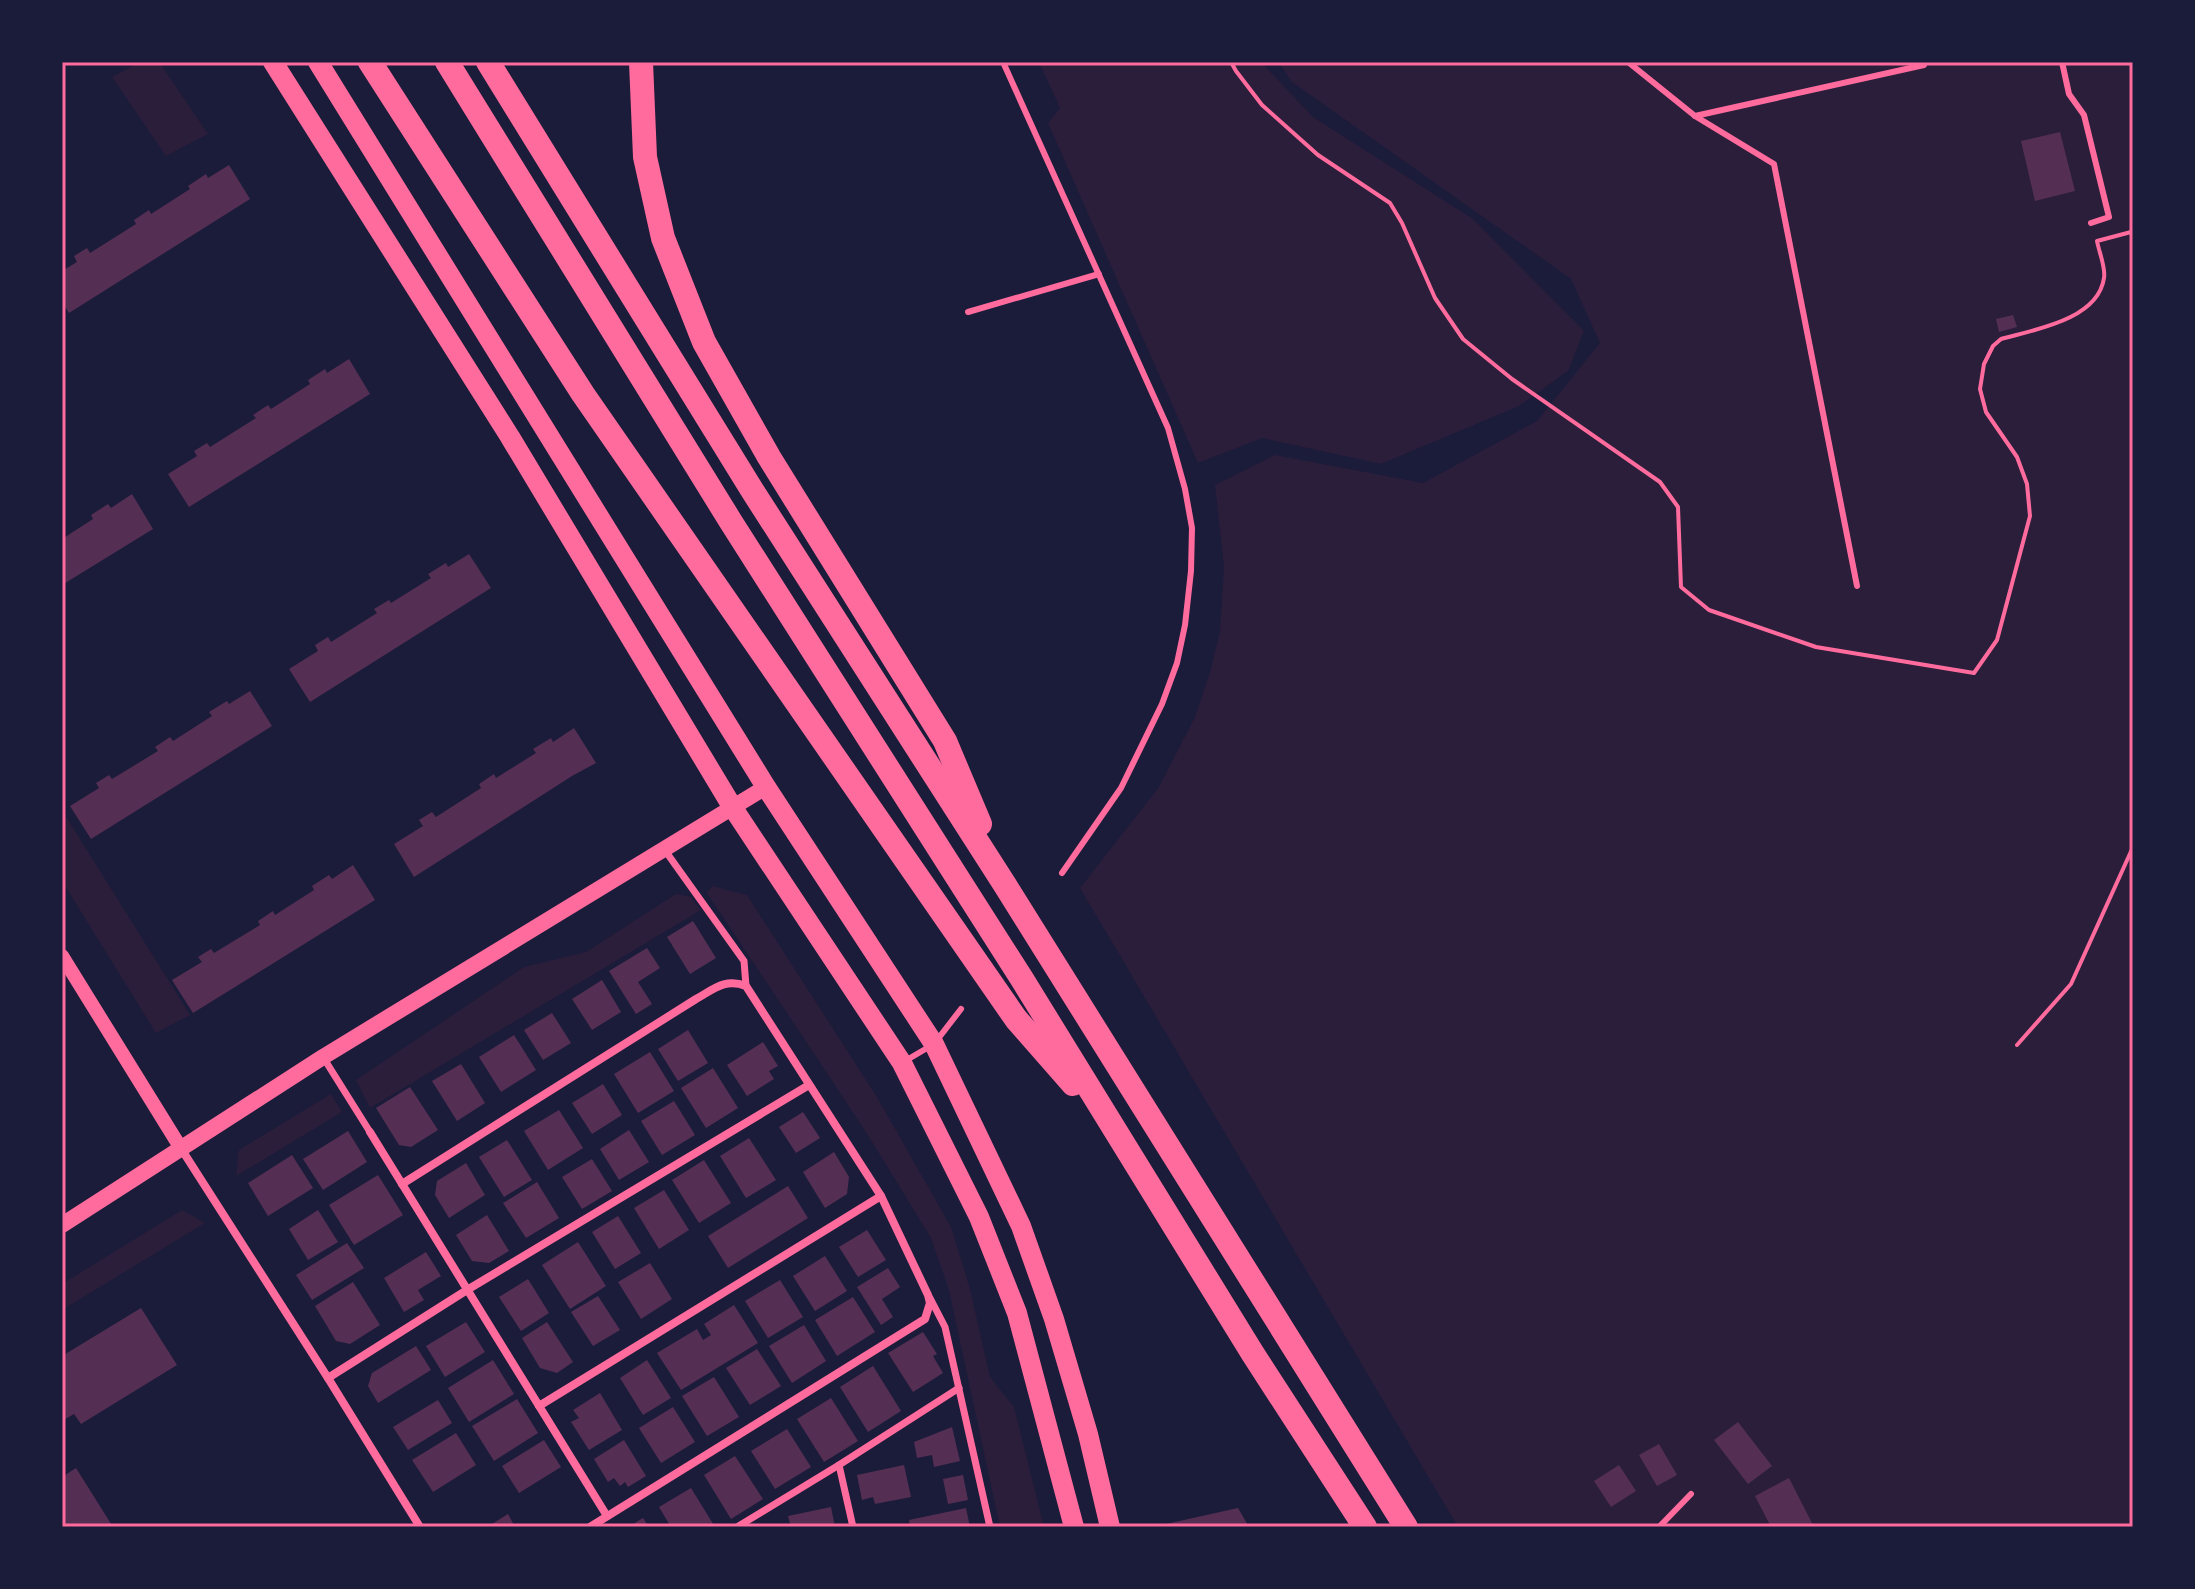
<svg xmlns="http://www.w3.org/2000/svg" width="2195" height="1589" viewBox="0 0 2195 1589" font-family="'Titillium Web',sans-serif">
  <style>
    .green { fill: #2a1e3b }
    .building { fill: #542f53 }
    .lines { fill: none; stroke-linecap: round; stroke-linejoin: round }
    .path { stroke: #ff6b9d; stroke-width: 4 }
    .service { stroke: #ff6b9d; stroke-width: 6 }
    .pedestrian { stroke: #ff6b9d; stroke-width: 7 }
    .minor { stroke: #ff6b9d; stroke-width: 8 }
    .tertiary { stroke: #ff6b9d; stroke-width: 14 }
    .secondary { stroke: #ff6b9d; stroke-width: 16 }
    .primary { stroke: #ff6b9d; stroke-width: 20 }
    .motorway { stroke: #ff6b9d; stroke-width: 24 }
    .neatline { fill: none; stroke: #ff6b9d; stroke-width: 3 }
  </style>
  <rect width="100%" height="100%" fill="#1b1b3a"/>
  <g class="green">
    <polygon points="140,62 159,62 208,134 166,156 112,77"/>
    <polygon points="1039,62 1261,62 1313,117 1473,219 1584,331 1568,371 1519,406 1381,464 1262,438 1198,463 1048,123 1060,108"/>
    <polygon points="1278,62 2133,62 2133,1527 1458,1527 1080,888 1159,787 1195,717 1211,669 1220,631 1224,567 1215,485 1275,455 1423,483 1537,421 1600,343 1571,279 1292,82"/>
    <polygon points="63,812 190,1015 156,1033 62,881"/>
    <polygon points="712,886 747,895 877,1097 951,1227 970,1289 990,1377 1014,1407 1044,1527 1000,1527 949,1290 931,1238 866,1132 707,893"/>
    <polygon points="676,894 691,897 701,910 370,1108 356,1080 524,967 586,952"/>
    <polygon points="331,1094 342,1112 236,1176 239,1150"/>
    <polygon points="182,1210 205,1223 62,1310 62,1284"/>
  </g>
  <g class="building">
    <polygon points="2060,132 2075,191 2035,201 2021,141"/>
    <polygon points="229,165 250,199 69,313 62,302 62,271 77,262 74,256 87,248 90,253 136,224 134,220 149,210 151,214 190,189 188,186 206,174 208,178"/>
    <polygon points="2013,315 2017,327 1999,332 1996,319"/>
    <polygon points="349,359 370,394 189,507 168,474 197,456 194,451 207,443 210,447 256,418 253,415 268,405 271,409 310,384 308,380 325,369 327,373"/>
    <polygon points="132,494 153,529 62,585 62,539 93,519 91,515 108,504 111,508"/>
    <polygon points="469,554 491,588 310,702 289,669 318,651 315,645 328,637 331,642 377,613 374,609 389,600 391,603 431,578 428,574 446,563 448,567"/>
    <polygon points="250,691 272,726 91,839 70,806 99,788 96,783 109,775 112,779 158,751 155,747 170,737 173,741 212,716 209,712 227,701 229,704"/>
    <polygon points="574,728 596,763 572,776 414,877 394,844 423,826 419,820 432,812 436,817 481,788 479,784 494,774 496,778 536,753 533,749 551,738 553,742"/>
    <polygon points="353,865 375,900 193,1013 172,980 202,962 198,957 211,949 214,953 260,925 258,921 273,911 275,915 314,890 312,886 329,875 332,879"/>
    <polygon points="693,921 716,958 690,974 667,937"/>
    <polygon points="647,948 660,968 638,982 652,1004 636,1014 609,971"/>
    <polygon points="602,980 621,1012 592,1030 572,999"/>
    <polygon points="552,1013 571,1043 543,1060 524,1030"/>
    <polygon points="688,1030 708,1063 678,1081 658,1049"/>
    <polygon points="514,1035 536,1070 501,1092 479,1057"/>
    <polygon points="763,1042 778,1066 769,1071 774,1079 747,1096 727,1065"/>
    <polygon points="650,1052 674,1091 638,1113 614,1074"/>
    <polygon points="461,1064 485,1103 457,1121 432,1081"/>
    <polygon points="713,1068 738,1108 706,1128 681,1088"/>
    <polygon points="603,1084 622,1115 592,1134 572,1103"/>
    <polygon points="410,1087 438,1130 411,1147 399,1145 376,1108"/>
    <polygon points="674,1101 695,1135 662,1155 641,1121"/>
    <polygon points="559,1110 583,1148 548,1170 524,1131"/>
    <polygon points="803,1112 820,1138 796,1153 779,1127"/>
    <polygon points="629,1130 649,1162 619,1180 600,1149"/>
    <polygon points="348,1131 367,1162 323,1190 303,1159"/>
    <polygon points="749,1138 776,1180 746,1198 720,1156"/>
    <polygon points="507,1140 532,1180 504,1197 479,1157"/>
    <polygon points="834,1152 849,1177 847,1194 825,1208 803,1172"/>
    <polygon points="292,1155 313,1188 268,1216 248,1183"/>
    <polygon points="592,1159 612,1191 582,1209 562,1177"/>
    <polygon points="704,1160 731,1203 699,1223 672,1180"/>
    <polygon points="466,1163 485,1195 449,1218 435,1195 437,1181"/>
    <polygon points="378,1175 403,1215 354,1245 329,1205"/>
    <polygon points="537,1182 559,1218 526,1238 503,1203"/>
    <polygon points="788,1186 808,1218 728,1268 708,1236"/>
    <polygon points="664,1190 689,1230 659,1249 634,1208"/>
    <polygon points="318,1210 338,1242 308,1260 289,1229"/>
    <polygon points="487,1215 509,1251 489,1263 472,1261 456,1235"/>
    <polygon points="618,1216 641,1253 615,1269 592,1232"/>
    <polygon points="867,1230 886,1260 858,1277 839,1247"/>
    <polygon points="578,1242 606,1286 570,1309 542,1265"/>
    <polygon points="347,1243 364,1268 312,1300 296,1275"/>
    <polygon points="426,1252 441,1276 418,1290 424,1300 404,1312 384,1278"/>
    <polygon points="825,1256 847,1291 815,1311 793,1276"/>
    <polygon points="650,1263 672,1299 641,1319 618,1282"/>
    <polygon points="888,1268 900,1287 882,1299 893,1317 881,1325 857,1287"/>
    <polygon points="528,1279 549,1313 521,1331 499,1297"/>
    <polygon points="780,1280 803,1317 768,1338 745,1301"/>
    <polygon points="353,1282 380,1325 350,1344 336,1341 315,1306"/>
    <polygon points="598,1296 620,1330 593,1346 571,1312"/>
    <polygon points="853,1297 875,1332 837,1356 815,1320"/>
    <polygon points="734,1305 758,1343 681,1390 657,1353 697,1329 703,1340 711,1335 704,1324"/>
    <polygon points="141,1308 177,1365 81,1424 74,1414 62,1421 62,1356"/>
    <polygon points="466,1322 485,1352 445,1377 426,1346"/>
    <polygon points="547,1322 573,1362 557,1373 540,1368 522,1338"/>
    <polygon points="804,1325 826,1361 792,1383 769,1346"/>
    <polygon points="923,1332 937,1354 933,1356 943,1373 913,1392 888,1353"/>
    <polygon points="416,1346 431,1370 378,1403 368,1386 372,1373"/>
    <polygon points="757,1349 781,1386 750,1405 726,1368"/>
    <polygon points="493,1360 514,1394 469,1422 448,1388"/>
    <polygon points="647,1360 671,1398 643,1415 620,1378"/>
    <polygon points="873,1366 901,1411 868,1432 840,1387"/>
    <polygon points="714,1377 739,1417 707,1436 682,1396"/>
    <polygon points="600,1393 622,1430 589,1450 571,1422 579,1418 573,1410"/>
    <polygon points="831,1398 858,1441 824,1462 797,1419"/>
    <polygon points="517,1399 538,1433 494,1461 472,1426"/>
    <polygon points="438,1400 452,1423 408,1450 393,1427"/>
    <polygon points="673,1407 695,1442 661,1463 639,1428"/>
    <polygon points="1738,1422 1772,1466 1748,1484 1714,1440"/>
    <polygon points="952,1427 960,1461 934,1467 932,1455 917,1458 914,1442"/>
    <polygon points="787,1429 811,1467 775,1489 751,1451"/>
    <polygon points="456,1433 476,1465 433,1492 412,1460"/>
    <polygon points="544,1440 561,1467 519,1493 502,1466"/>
    <polygon points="624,1440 646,1476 628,1487 625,1482 620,1486 614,1478 608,1482 594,1459"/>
    <polygon points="1659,1444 1677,1475 1657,1486 1639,1455"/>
    <polygon points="735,1456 763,1499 731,1519 704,1475"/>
    <polygon points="904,1465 911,1497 875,1504 873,1497 862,1500 857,1475"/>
    <polygon points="1619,1465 1636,1491 1611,1507 1594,1481"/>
    <polygon points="76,1468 113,1527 62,1527 62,1477"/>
    <polygon points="963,1475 968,1500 948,1504 943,1479"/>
    <polygon points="1789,1478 1814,1527 1771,1527 1755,1496"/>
    <polygon points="691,1488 715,1527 671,1527 659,1507"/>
    <polygon points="831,1507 835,1527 791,1527 788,1516"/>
    <polygon points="966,1508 970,1527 910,1527 909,1520"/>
    <polygon points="1238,1508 1249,1527 1157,1527 1157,1526"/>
    <polygon points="508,1514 515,1527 487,1527"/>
    <polygon points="643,1518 649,1527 628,1527"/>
  </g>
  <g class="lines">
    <g class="path">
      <path d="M1231 62 1236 71 1262 105 1318 155 1390 203 1402 223 1435 298 1463 339 1512 379 1660 482 1678 507 1681 587 1709 610 1816 647 1974 673 1997 640 2030 516 2027 484 2017 457 1986 412 1980 389 1984 364 1993 346 2001 339C2033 330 2098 320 2104 278 2106 268 2099 252 2097 241L2131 232"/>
      <polyline points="2017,1045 2071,984 2133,847"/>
    </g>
    <g class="service">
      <polyline points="1003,62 1168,428 1185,489 1192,528 1191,571 1185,625 1177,663 1162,704 1121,788 1062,873"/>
      <polyline points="1628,62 1695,116 1774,164 1857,586"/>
      <polyline points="2062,62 2069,94 2084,115 2109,217 2091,223"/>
      <polyline points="1695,116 1924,65 1923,62"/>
      <polyline points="968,312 1099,274"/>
      <polyline points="905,1061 934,1044 961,1009"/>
      <polyline points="1659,1527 1691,1494"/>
    </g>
    <g class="pedestrian">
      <polyline points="664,849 744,961 746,986"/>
      <polyline points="323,1057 370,1132"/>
      <polyline points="930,1298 945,1327 990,1527"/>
      <polyline points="839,1465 853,1527"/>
      <polyline points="737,1527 839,1465 959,1388"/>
    </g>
    <g class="minor">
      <polyline points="370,1132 607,1516"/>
      <polyline points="182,1150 328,1378 420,1527"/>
      <path d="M402 1184 696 999C714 989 725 978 746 986L881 1196 928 1295 930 1303 925 1319 590 1527"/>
      <polyline points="328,1378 467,1290 809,1085"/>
      <polyline points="539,1406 881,1196"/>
    </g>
    <polyline class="tertiary" points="62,956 182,1150"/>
    <polyline class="secondary" points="62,1225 323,1057 766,787"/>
    <g class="primary">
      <polyline points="273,62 510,437 733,808 902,1063 979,1217 1017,1313 1074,1527"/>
      <polyline points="318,62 766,787 934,1044 1021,1226 1054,1319 1088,1434 1110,1527"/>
    </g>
    <g class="motorway">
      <polyline points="370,62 583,394 1016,1019 1073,1084"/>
      <polyline points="447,62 731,522 1022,979 1253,1354 1365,1527"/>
      <polyline points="488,62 752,490 1005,885 1406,1527"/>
      <polyline points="641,62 645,157 663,238 704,342 769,457 945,741 980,824"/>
    </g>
  </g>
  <rect width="2195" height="1589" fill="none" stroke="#1b1b3a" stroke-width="128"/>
  <rect x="64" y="64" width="2067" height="1461" class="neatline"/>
</svg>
